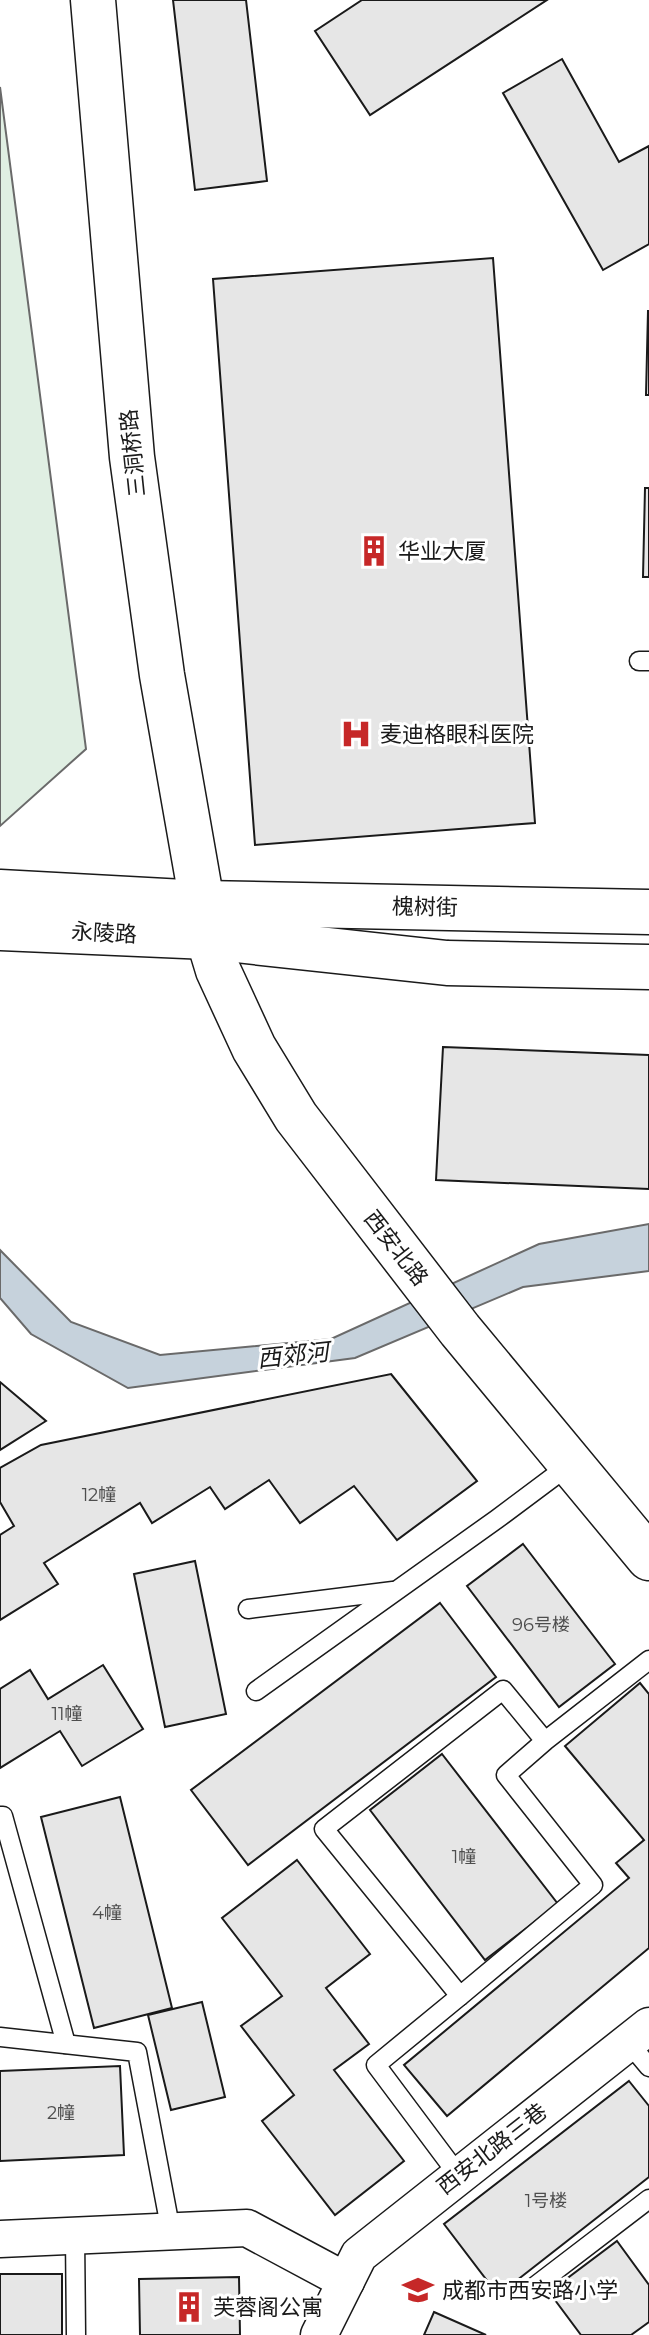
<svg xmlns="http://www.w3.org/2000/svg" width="649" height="2335" viewBox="0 0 649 2335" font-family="Montserrat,'Noto Sans SC',sans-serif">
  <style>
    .green { fill: #e0efe3; stroke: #6a6a6a; stroke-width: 2 }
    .water { fill: #c6d2dc; stroke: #6a6a6a; stroke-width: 2 }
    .building { fill: #e6e6e6; stroke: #1a1a1a; stroke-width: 2 }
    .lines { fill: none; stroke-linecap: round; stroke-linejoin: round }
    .service-casing { stroke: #1a1a1a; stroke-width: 21 }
    .minor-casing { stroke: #1a1a1a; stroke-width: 39 }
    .tertiary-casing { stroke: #1a1a1a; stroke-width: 47 }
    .primary-casing { stroke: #1a1a1a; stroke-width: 47 }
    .service { stroke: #fff; stroke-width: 18 }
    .minor { stroke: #fff; stroke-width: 36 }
    .tertiary { stroke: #fff; stroke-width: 44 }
    .primary { stroke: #fff; stroke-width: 44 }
    .labels { text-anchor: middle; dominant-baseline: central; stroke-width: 6; stroke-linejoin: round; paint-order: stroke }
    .number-label { font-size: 18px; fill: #4d4d4d }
    .street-label { font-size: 22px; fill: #1a1a1a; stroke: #fff }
    .poi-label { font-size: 22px; fill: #1a1a1a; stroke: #fff; text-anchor: start }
    .water-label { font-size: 24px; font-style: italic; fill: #1a1a1a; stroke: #fff }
  </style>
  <rect width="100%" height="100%" fill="#fff"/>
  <polygon class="green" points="0,87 86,749 0,826"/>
  <polygon class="water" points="649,1224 649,1271 523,1287 355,1358 128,1388 31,1334 0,1298 0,1250 71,1322 160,1355 331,1339 539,1244"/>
  <g class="building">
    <polygon points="173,0 246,0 267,181 195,190"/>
    <polygon points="362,0 547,0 370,115 315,31"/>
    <polygon points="562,59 619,162 649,146 649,244 603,270 503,93"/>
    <polygon points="493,258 535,823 255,845 213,279"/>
    <polygon points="648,311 649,311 649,395 646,395"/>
    <polygon points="645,488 649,488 649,577 643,577"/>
    <polygon points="443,1047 649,1055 649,1189 436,1180"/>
    <polygon points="391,1374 477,1481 397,1540 354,1486 300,1523 269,1480 225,1509 210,1487 152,1523 140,1503 44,1563 58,1584 0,1620 0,1535 14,1526 0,1502 0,1468 41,1445"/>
    <polygon points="0,1382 46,1421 0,1450"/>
    <polygon points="523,1544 615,1664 559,1707 467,1586"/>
    <polygon points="195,1561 226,1714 165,1727 134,1574"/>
    <polygon points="440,1603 496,1677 248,1865 191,1790"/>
    <polygon points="103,1665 143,1729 82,1766 60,1731 0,1768 0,1689 30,1670 48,1699"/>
    <polygon points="640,1683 649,1694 649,1948 447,2116 404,2065 629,1878 616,1863 644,1840 565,1746"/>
    <polygon points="442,1754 558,1904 485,1960 370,1810"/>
    <polygon points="120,1797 172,2008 94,2028 41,1817"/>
    <polygon points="297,1860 370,1954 326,1988 369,2044 334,2070 404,2161 335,2215 262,2121 294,2095 241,2026 282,1996 222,1918"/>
    <polygon points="202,2002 225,2097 171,2110 148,2015"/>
    <polygon points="120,2066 124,2155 0,2161 0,2071"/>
    <polygon points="629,2081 649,2106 649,2177 498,2295 444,2224"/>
    <polygon points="617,2241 649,2285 649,2322 631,2335 581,2335 549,2292"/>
    <rect x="0" y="2274" width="62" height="61"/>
    <polygon points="239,2277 240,2335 140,2335 139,2279"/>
    <polygon points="434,2312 486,2335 424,2335"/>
  </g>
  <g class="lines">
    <defs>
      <g id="service">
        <polyline points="639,661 649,661"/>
        <polyline points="248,1609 393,1591"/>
        <polyline points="256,1691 497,1519 572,1463"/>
        <polyline points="545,1741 503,1690 324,1829 460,1996 593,1885 506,1775 545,1741 649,1660"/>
        <polyline points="0,1816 3,1816 66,2044"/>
        <polyline points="0,2037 137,2052 171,2232"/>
        <polyline points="628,2042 649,2067"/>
        <polyline points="459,2176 376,2065 460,1996"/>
        <polyline points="75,2235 76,2335"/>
        <polyline points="530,2290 649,2199"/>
      </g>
      <g id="minor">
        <polyline points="0,2239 247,2228 346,2281"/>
        <polyline points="319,2335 359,2255 649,2026"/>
      </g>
      <polyline id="tertiary" points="93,0 132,457 162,675 208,937 218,970 254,1048 296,1117 460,1330 649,1558"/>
      <g id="primary">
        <polyline points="0,892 202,903 649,912"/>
        <polyline points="0,928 208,937 447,963 649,967"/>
      </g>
    </defs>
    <use href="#service" class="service-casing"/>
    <use href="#minor" class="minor-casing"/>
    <use href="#tertiary" class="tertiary-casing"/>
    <use href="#primary" class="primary-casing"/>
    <use href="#service" class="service"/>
    <use href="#minor" class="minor"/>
    <use href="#tertiary" class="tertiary"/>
    <use href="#primary" class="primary"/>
  </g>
  <defs>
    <symbol id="building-bare" viewBox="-9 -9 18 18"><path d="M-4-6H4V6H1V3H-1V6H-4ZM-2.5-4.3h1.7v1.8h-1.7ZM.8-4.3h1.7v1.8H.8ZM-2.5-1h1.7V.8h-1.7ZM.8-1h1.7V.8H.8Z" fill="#c62828" stroke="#fff" stroke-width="2.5" paint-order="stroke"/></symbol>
    <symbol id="hospital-bare" viewBox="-9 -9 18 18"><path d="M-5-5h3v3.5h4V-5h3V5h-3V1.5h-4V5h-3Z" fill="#c62828" stroke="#fff" stroke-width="2.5" paint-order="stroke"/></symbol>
    <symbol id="school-bare" viewBox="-9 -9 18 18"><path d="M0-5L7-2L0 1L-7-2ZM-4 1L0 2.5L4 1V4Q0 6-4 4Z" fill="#c62828" stroke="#fff" stroke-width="2.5" paint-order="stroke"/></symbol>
  </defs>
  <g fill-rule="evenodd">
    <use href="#building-bare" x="352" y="529" width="44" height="44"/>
    <use href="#hospital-bare" x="334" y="712" width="44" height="44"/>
    <use href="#school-bare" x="396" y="2268" width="44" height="44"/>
    <use href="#building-bare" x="167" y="2285" width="44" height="44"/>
  </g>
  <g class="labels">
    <g class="number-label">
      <text x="99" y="1495">12幢</text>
      <text x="541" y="1625">96号楼</text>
      <text x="67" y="1714">11幢</text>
      <text x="464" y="1857">1幢</text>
      <text x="107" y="1913">4幢</text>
      <text x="61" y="2113">2幢</text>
      <text x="546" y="2201">1号楼</text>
    </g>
    <g class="street-label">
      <text transform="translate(133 453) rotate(-96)">三洞桥路</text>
      <text transform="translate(425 907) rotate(1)">槐树街</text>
      <text transform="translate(104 933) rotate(3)">永陵路</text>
      <text transform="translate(396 1248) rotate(52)">西安北路</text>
      <text transform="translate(492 2149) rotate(-38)">西安北路三巷</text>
    </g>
    <g class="poi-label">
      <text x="398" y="551">华业大厦</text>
      <text x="380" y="734">麦迪格眼科医院</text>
      <text x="442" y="2290">成都市西安路小学</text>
      <text x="213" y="2307">芙蓉阁公寓</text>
    </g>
    <g class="water-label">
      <text transform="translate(293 1355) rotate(-6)">西郊河</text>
    </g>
  </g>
</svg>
